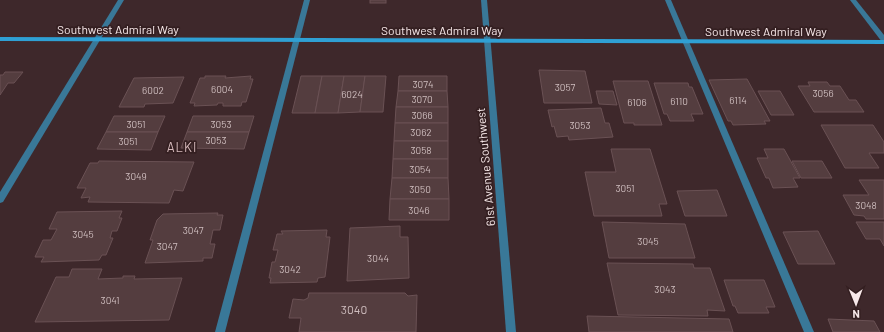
<svg xmlns="http://www.w3.org/2000/svg" width="884" height="332" viewBox="0 0 884 332" font-family="Barlow,sans-serif">
  <style>
    .building { fill: #543d3f; stroke: #6a5154 }
    .lines { fill: none; stroke-linecap: round; stroke-linejoin: round }
    .service { fill: #397898; fill-rule: evenodd }
    .minor { fill: #397898; fill-rule: evenodd }
    .secondary { fill: #2fa0d4; fill-rule: evenodd }
    .labels { text-anchor: middle; dominant-baseline: central; stroke-width: 3.5; stroke-linejoin: round; paint-order: stroke }
    .number-label { font-size: 10px; fill: #cebdbe }
    .street-label { font-size: 12px; fill: #f7e8e9; stroke: #341f21 }
    .near-number-label { font-size: 12px; fill: #cebdbe }
    .neighbourhood-label { font-size: 13px; letter-spacing: 1px; fill: #d6babc; stroke: #341f21 }
  </style>
  <rect width="100%" height="100%" fill="#3e282b"/>
  <g class="building">
    <rect x="370" y="0" width="16" height="3"/>
    <polygon points="539,70 585,71 592,103 544,103"/>
    <polygon points="5,72 23,72 14,83 8,83 0,95 0,75 3,75"/>
    <polygon points="205,76 226,76 225,78 251,76 250,79 253,79 246,102 242,102 241,106 223,106 223,103 218,103 217,105 194,106 195,103 190,103 200,78 205,78"/>
    <polygon points="301,76 322,76 315,113 292,113"/>
    <polygon points="322,76 344,76 338,113 315,113"/>
    <polygon points="344,76 365,76 360,112 338,113"/>
    <polygon points="365,76 386,76 383,112 360,112"/>
    <polygon points="399,76 447,76 447,91 398,91"/>
    <polygon points="184,77 173,103 145,104 144,107 119,107 134,78"/>
    <polygon points="747,79 770,121 764,121 766,124 733,125 731,121 728,121 709,80"/>
    <polygon points="613,81 648,81 662,125 634,125 634,123 624,123"/>
    <polygon points="808,82 827,82 830,86 840,86 849,100 856,100 864,112 814,112 798,86 810,86"/>
    <polygon points="654,83 688,83 689,87 692,87 703,114 691,114 694,121 670,121 667,114 664,114"/>
    <polygon points="398,91 447,91 448,107 396,107"/>
    <polygon points="596,91 613,91 617,105 599,104"/>
    <polygon points="758,91 780,91 794,115 771,115"/>
    <polygon points="396,107 448,107 448,123 395,123"/>
    <polygon points="601,108 605,123 609,123 613,137 569,140 568,136 557,137 554,126 552,127 548,110"/>
    <polygon points="114,116 165,116 158,132 106,132"/>
    <polygon points="193,116 254,116 249,132 187,132"/>
    <polygon points="395,123 448,123 448,141 394,141"/>
    <polygon points="821,125 873,125 884,142 884,153 869,153 879,168 845,168"/>
    <polygon points="106,132 158,132 151,150 97,149"/>
    <polygon points="187,132 249,132 244,149 181,148"/>
    <polygon points="394,141 448,141 448,159 393,159"/>
    <polygon points="611,149 650,149 667,204 659,204 662,216 594,216 585,172 616,172"/>
    <polygon points="764,149 784,149 800,178 793,178 798,187 773,188 769,178 766,178 757,158 768,158"/>
    <polygon points="393,159 448,159 448,178 392,178"/>
    <polygon points="99,161 194,162 183,191 174,190 169,203 88,202 90,197 81,198 86,188 77,188 90,163 98,163"/>
    <polygon points="792,161 822,161 832,178 801,178"/>
    <polygon points="392,178 448,178 449,199 390,199"/>
    <polygon points="859,180 884,180 884,219 866,219 864,216 854,215 843,195 869,195"/>
    <polygon points="717,190 727,216 685,216 677,191"/>
    <polygon points="390,199 449,199 449,220 389,220"/>
    <polygon points="122,211 119,218 122,218 117,231 112,231 110,238 113,238 106,255 102,255 99,260 41,262 44,257 35,257 43,240 51,240 57,229 49,229 57,212"/>
    <polygon points="218,213 217,215 223,215 220,230 213,230 210,244 215,244 212,258 203,258 203,261 145,263 153,240 150,240 157,220 163,214"/>
    <polygon points="602,222 685,224 695,258 609,258"/>
    <polygon points="856,222 884,222 884,246 880,239 866,239"/>
    <polygon points="400,226 400,237 408,237 409,278 347,281 350,228"/>
    <polygon points="327,230 326,237 330,237 325,277 318,278 317,282 270,283 271,278 269,278 272,262 275,262 278,250 273,250 277,234 283,234 281,231"/>
    <polygon points="818,231 835,264 798,264 783,232"/>
    <polygon points="607,263 693,264 694,268 710,268 725,311 707,310 708,316 618,315"/>
    <polygon points="72,269 102,269 98,279 123,278 123,276 135,276 134,279 182,278 169,320 35,322 56,277 69,277"/>
    <polygon points="724,280 764,280 775,307 766,307 769,313 738,313 735,306 733,306"/>
    <polygon points="309,293 405,293 408,296 417,295 416,332 299,332 301,318 289,318 293,299 304,300 308,298"/>
    <polygon points="587,316 729,319 733,332 589,332"/>
    <polygon points="828,319 874,321 880,332 833,332"/>
  </g>
  <g class="lines">
    <g class="service">
      <polygon points="304,0 310,0 225,332 215,332"/>
      <polygon points="665,0 671,0 814,332 804,332"/>
    </g>
    <g class="minor">
      <polygon points="118,0 124,0 3,202 0,203 0,192"/>
      <polygon points="481,0 487,0 516,332 506,332"/>
      <polygon points="850,0 856,0 884,35 884,42 882,42"/>
    </g>
    <polygon class="secondary" points="0,37 884,40 884,44 0,41"/>
  </g>
  <g class="labels">
    <g class="number-label">
      <text x="423" y="84">3074</text>
      <text x="565" y="87">3057</text>
      <text x="222" y="89">6004</text>
      <text x="153" y="90">6002</text>
      <text x="823" y="93">3056</text>
      <text x="352" y="94">6024</text>
      <text x="422" y="99">3070</text>
      <text x="738" y="100">6114</text>
      <text x="679" y="101">6110</text>
      <text x="637" y="102">6106</text>
      <text x="422" y="115">3066</text>
      <text x="136" y="124">3051</text>
      <text x="221" y="124">3053</text>
      <text x="580" y="125">3053</text>
      <text x="421" y="132">3062</text>
      <text x="216" y="140">3053</text>
      <text x="128" y="141">3051</text>
      <text x="421" y="150">3058</text>
      <text x="420" y="169">3054</text>
      <text x="136" y="176">3049</text>
      <text x="625" y="188">3051</text>
      <text x="420" y="189">3050</text>
      <text x="866" y="205">3048</text>
      <text x="419" y="210">3046</text>
      <text x="193" y="230">3047</text>
      <text x="83" y="234">3045</text>
      <text x="648" y="241">3045</text>
      <text x="167" y="246">3047</text>
      <text x="378" y="258">3044</text>
      <text x="290" y="269">3042</text>
      <text x="665" y="289">3043</text>
      <text x="110" y="300">3041</text>
    </g>
    <g class="street-label">
      <text x="118" y="29">Southwest Admiral Way</text>
      <text x="442" y="30">Southwest Admiral Way</text>
      <text x="766" y="31">Southwest Admiral Way</text>
      <text transform="translate(485 167) rotate(-95)">61st Avenue Southwest</text>
    </g>
    <g class="near-number-label">
      <text x="354" y="309">3040</text>
    </g>
    <g class="neighbourhood-label">
      <text x="182" y="147">ALKI</text>
    </g>
  </g>
  <g transform="translate(856 304) rotate(179)" stroke="#341f21" stroke-width="3" paint-order="stroke">
  <path d="M0-3L7 15L0 10L-7 15Z" fill="#f7e8e9"/>
  <text y="-6" font-size="11" font-weight="bold" text-anchor="middle" fill="#f7e8e9">N</text>
  </g>
</svg>
